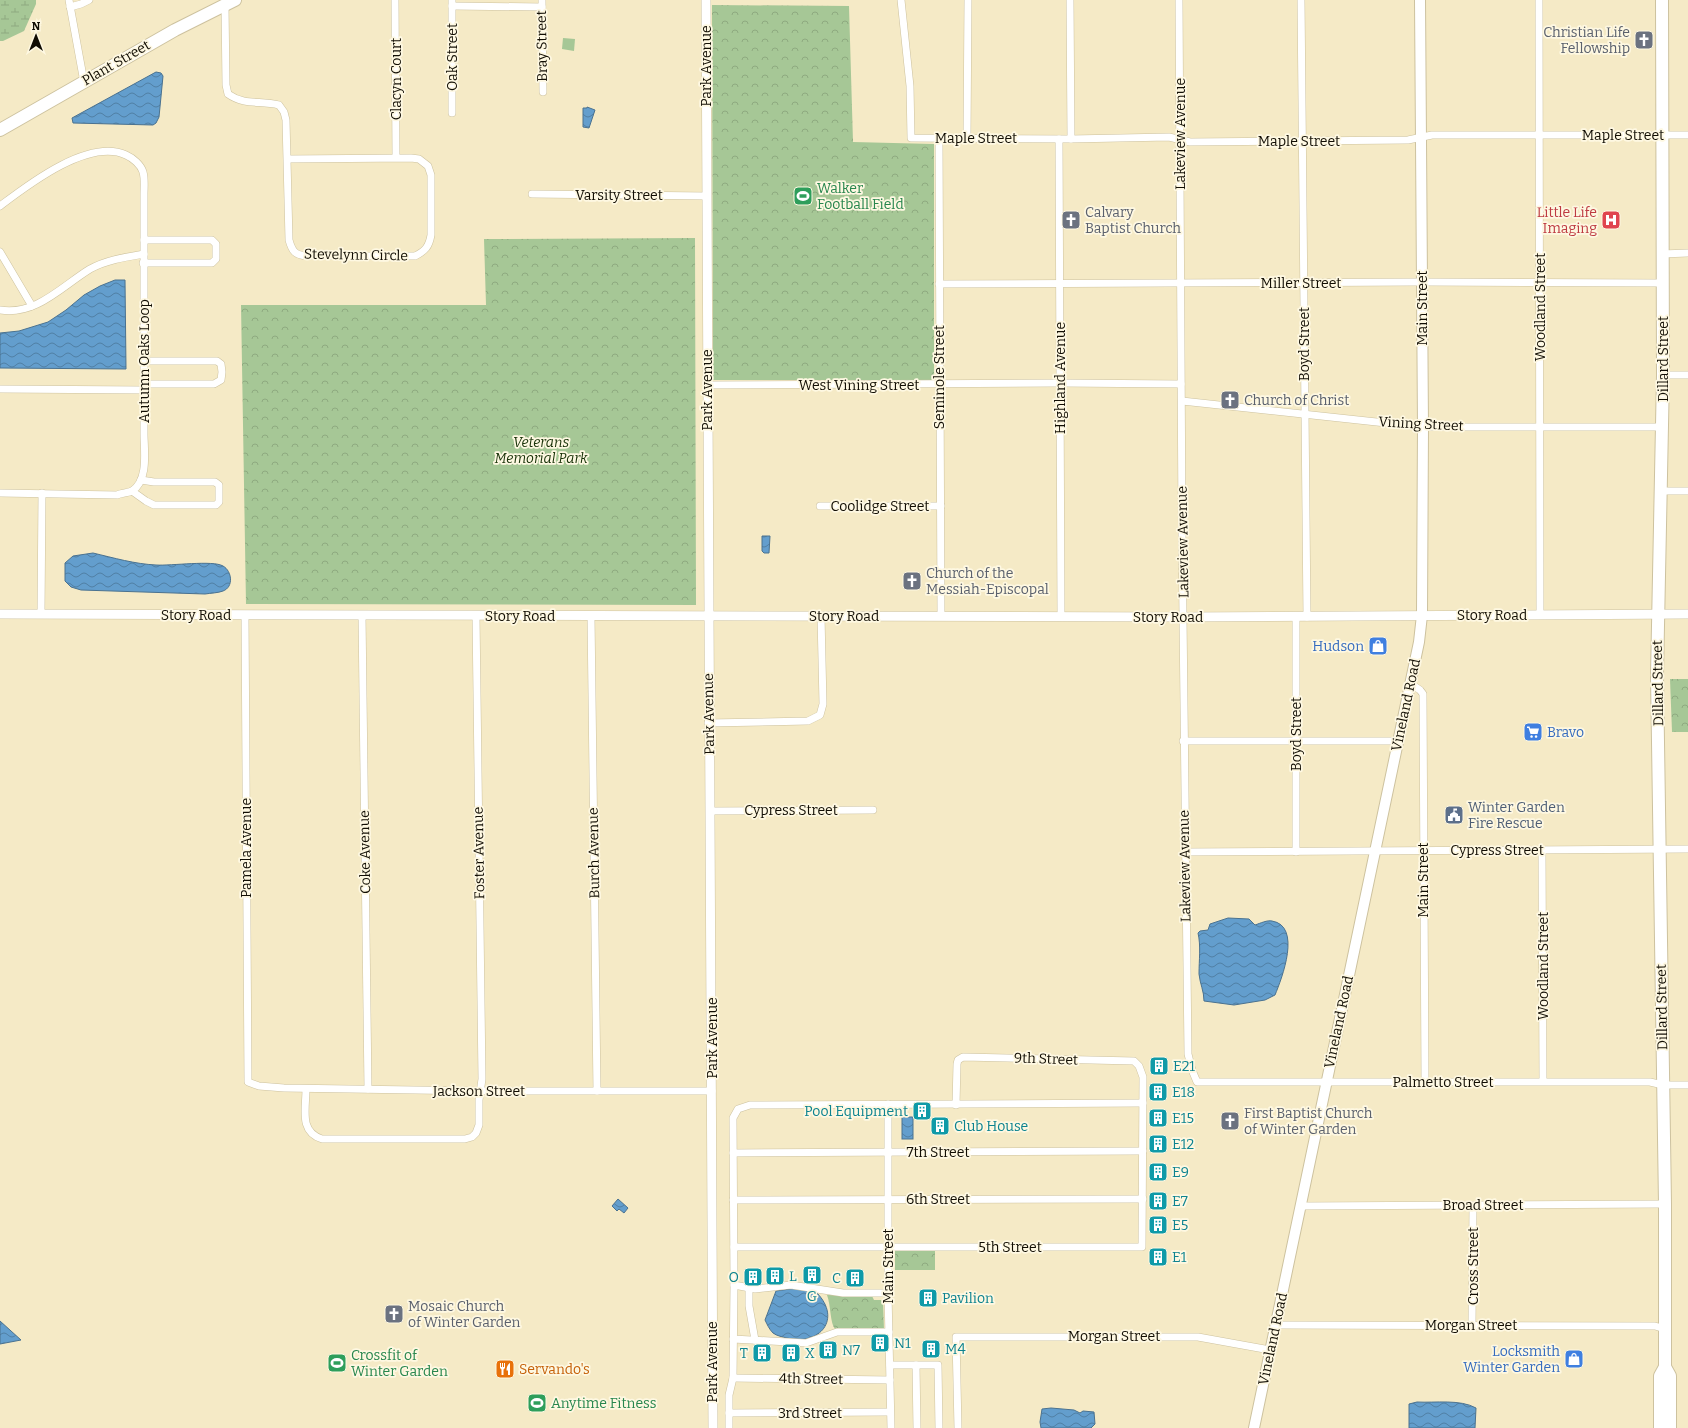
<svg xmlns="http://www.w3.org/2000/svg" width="1688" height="1428" viewBox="0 0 1688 1428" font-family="Bitter,serif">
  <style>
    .grass { fill: #a6c796 }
    .wetland { fill: url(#wetland-marsh) }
    .park { fill: url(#park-crowns) }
    .water { fill: url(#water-waves); stroke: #4a7290 }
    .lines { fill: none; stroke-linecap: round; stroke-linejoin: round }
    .minor-casing { stroke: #cdc29f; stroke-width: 8 }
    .tertiary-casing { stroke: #cdc29f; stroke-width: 10 }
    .secondary-casing { stroke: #cdc29f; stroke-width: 12 }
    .primary-casing { stroke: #cdc29f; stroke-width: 14 }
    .minor { stroke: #fff; stroke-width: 7 }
    .tertiary { stroke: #fff; stroke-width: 9 }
    .secondary { stroke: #fff; stroke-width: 10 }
    .primary { stroke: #fff; stroke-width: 12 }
    .labels { text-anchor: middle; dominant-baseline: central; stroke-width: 3.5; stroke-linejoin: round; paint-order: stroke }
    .worship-label { font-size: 14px; fill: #5b616d; stroke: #fef8e2; text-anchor: start }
    .street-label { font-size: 14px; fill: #110d03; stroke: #fef8e2 }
    .leisure-label { font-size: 14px; fill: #27864d; stroke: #fef8e2; text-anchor: start }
    .health-label { font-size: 14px; fill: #be3a42; stroke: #fef8e2; text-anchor: end }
    .park-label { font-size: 14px; font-style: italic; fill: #183208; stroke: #fef8e2 }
    .shop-label { font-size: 14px; fill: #366cbe; stroke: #fef8e2; text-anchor: end }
    .service-label { font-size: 14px; fill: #4e5e75; stroke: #fef8e2; text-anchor: start }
    .culture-label { font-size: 14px; fill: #0d838f; stroke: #fef8e2; text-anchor: start }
    .food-label { font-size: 14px; fill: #c56008; stroke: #fef8e2; text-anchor: start }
  </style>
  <defs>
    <pattern id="wetland-marsh" width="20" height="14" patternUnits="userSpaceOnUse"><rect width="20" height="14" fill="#a6c796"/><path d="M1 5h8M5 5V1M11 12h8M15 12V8" fill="none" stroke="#8eaa80"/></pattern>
    <pattern id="park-crowns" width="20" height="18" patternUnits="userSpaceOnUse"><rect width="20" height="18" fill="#a6c796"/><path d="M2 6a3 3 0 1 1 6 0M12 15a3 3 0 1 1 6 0" fill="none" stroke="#8eaa80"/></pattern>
    <pattern id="water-waves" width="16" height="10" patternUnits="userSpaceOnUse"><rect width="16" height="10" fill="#639ecd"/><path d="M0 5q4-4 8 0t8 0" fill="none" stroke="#507fa4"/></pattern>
  </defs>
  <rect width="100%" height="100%" fill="#f5eac6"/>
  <polygon class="grass" points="563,38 575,39 574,51 562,49"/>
  <polygon class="wetland" points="0,0 36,0 36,4 24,31 3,41 0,41"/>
  <g class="park">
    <polygon points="712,5 849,6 853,142 934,144 934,380 713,380"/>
    <polygon points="695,238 696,605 246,604 241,305 486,305 484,239"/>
    <polygon points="1670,679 1688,679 1688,732 1672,732"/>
    <rect x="895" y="1251" width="40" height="19"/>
    <path d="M827 1295 872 1296 874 1300H883L884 1330 835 1329C830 1323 831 1306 827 1295Z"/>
  </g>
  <g class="water">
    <polygon points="156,72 161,73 163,76 159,117 156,123 153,125 73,123 72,118"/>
    <polygon points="587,107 595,110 589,128 583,127 583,108 587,108"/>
    <polygon points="115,280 125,280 126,369 0,368 0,333 19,331 48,322 66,310 84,295 100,286"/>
    <polygon points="762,536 770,536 769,553 764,553 762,551"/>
    <path d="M93 553C114 558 135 564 156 565 171 566 213 560 223 566 232 571 234 587 223 591 218 593 211 593 205 594L81 590 71 587 65 581V563L73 556Z"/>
    <path d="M1228 918 1249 919 1255 925C1261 923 1267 920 1272 921 1302 926 1282 978 1275 995L1265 1000 1234 1005 1204 1001C1204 991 1200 984 1199 974 1199 960 1201 946 1198 933L1200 931 1208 930 1210 924Z"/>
    <rect x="902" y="1117" width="11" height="22"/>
    <polygon points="618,1199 628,1208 624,1213 619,1209 617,1211 612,1206"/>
    <path d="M797 1288 817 1293C842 1319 820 1346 787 1338 783 1337 777 1336 773 1333 769 1329 767 1324 765 1320L776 1291Z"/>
    <polygon points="0,1321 21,1340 0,1344"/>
    <path d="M1417 1402C1435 1403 1460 1399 1476 1408L1475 1428H1409V1404Z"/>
    <polygon points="1051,1408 1074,1410 1080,1413 1083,1411 1094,1412 1095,1424 1091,1428 1041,1428 1040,1422 1042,1409"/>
  </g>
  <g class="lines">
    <defs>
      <g id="minor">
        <polyline points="69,0 84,82"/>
        <polyline points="395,0 396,157"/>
        <polyline points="452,0 452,113"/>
        <polyline points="542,0 543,92"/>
        <polyline points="901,0 910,86 911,138 1071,139 1169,137 1190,142 1408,140 1432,135 1688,135"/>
        <polyline points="1070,0 1071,139"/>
        <path d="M1179 0C1181 351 1182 703 1188 1054L1192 1070 1197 1082H1650L1663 1085H1688"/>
        <polyline points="1301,0 1307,617"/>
        <polyline points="1539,0 1540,615"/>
        <path d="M225 5 226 85 228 94C245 106 260 100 279 105L284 112 286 120 289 240C292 251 295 255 306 256H415C425 251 429 247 431 235V175L428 166 419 159 411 158 287 159"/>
        <polyline points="452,6 542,7"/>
        <polyline points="70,7 81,4 89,0"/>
        <polyline points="939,138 941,616"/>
        <polyline points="967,138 968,0"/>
        <polyline points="1059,139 1061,616"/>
        <polyline points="532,194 707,196"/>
        <path d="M0 206C29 184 89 138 126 155 133 158 141 165 143 172 145 179 144 187 144 194V434C144 450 149 480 132 491 128 493 121 493 117 495L0 493"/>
        <polyline points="0,252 32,306"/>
        <polyline points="1662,254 1688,253"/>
        <polyline points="143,263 212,263 216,259 216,244 212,240 144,240"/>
        <polyline points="939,284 1421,282 1662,283"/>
        <path d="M0 310C36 316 62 286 90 269 106 260 126 257 144 254"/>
        <polyline points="144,361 217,361 221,364 222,372 221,380 214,384 145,384"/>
        <polyline points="1663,375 1688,375"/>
        <polyline points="707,385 1060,383 1181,384"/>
        <polyline points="0,389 144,390"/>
        <polyline points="1182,401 1423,427 1662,427"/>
        <polyline points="132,491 146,501 154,505 216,505 219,502 219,485 215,482 154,482 141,480"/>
        <polyline points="1661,491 1688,491"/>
        <polyline points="820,506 941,506"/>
        <polyline points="41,614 42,493"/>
        <polyline points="245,615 248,1082 259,1086 284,1088 480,1091 712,1091"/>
        <polyline points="362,615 368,1089"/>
        <polyline points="591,616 597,1091"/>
        <polyline points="1296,617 1296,852"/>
        <polyline points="1411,684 1420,690 1423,694 1425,1082"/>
        <polyline points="708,723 808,721 820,715 823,704 821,616"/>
        <polyline points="1183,741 1399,741"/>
        <polyline points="710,811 873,810"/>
        <polyline points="1542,850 1543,1081"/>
        <polyline points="1186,852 1688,849"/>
        <path d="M306 1089C306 1109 299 1132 322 1139H465L472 1137 476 1133 479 1125V1100L482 1079 476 616"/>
        <polyline points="888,1104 888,1293 891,1428"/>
        <polyline points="733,1153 1143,1151"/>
        <polyline points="733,1200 1143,1199"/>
        <polyline points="1302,1206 1665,1204"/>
        <polyline points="734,1247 1142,1247 1143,1077 1139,1066 1134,1061 963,1057 958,1060 957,1064 956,1105"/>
        <polyline points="749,1289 749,1306 755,1340"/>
        <polyline points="888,1293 843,1293 791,1285 755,1289 734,1285 733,1118 738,1109 750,1105 1143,1103"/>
        <polyline points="1276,1325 1655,1326 1665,1329"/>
        <polyline points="1472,1326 1473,1206"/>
        <polyline points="733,1339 806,1343 837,1332 889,1332"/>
        <polyline points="890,1365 938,1365 939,1428"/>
        <polyline points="916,1365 917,1428"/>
        <polyline points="733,1378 890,1380"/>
        <polyline points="729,1413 890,1412"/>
        <polyline points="729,1428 729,1395 733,1378 734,1285"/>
        <polyline points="958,1428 956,1337 1198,1337 1270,1350"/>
      </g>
      <g id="tertiary">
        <polyline points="706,0 713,1428"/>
        <polyline points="0,614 1184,617 1688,614"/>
      </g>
      <polyline id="secondary" points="1254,1428 1419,642 1422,615 1423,427 1420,0"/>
      <g id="primary">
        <polyline points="1662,0 1663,375 1657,676 1665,1204 1665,1367 1670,1376 1670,1428"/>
        <polyline points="0,130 175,30 235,0"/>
        <polyline points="1660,1428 1660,1376 1665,1367"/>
      </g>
    </defs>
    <use href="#minor" class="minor-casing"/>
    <use href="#tertiary" class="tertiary-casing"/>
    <use href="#secondary" class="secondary-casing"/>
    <use href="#primary" class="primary-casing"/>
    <use href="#minor" class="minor"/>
    <use href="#tertiary" class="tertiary"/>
    <use href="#secondary" class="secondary"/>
    <use href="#primary" class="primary"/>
  </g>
  <defs>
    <symbol id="church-square" viewBox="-11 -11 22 22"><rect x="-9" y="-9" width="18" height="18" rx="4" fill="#6b7280" stroke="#fef8e2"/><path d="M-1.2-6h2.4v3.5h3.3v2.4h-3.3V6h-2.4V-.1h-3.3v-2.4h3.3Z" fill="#fff"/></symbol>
    <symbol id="stadium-square" viewBox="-11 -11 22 22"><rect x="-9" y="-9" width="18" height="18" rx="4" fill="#2e9e5b" stroke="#fef8e2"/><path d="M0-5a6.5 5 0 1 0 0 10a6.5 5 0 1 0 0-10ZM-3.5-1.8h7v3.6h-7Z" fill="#fff"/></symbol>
    <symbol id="hospital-square" viewBox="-11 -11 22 22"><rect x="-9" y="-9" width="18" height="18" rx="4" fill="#e0444e" stroke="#fef8e2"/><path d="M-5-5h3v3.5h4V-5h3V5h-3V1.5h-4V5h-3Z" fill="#fff"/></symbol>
    <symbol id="shop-square" viewBox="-11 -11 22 22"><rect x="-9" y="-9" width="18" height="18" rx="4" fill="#3f7fe0" stroke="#fef8e2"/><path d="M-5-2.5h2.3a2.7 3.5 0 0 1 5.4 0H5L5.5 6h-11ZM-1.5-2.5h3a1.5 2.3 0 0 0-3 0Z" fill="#fff"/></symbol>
    <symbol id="supermarket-square" viewBox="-11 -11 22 22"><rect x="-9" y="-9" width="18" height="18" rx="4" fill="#3f7fe0" stroke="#fef8e2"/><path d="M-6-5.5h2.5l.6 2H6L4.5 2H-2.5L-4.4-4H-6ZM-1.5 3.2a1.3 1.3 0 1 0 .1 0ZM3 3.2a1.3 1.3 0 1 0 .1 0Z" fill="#fff"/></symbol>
    <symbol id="civic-square" viewBox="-11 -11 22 22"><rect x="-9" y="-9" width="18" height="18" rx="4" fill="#5c6f8a" stroke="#fef8e2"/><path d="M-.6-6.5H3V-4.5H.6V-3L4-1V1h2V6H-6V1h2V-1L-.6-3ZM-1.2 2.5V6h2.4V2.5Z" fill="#fff"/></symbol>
    <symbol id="building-square" viewBox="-11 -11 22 22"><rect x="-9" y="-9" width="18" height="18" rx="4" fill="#0f9aa8" stroke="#fef8e2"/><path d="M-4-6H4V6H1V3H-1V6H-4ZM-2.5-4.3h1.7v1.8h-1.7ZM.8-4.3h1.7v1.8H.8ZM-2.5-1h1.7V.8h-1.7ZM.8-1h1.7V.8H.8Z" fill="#fff"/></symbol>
    <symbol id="restaurant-square" viewBox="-11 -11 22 22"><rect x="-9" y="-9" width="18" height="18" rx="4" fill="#e8710a" stroke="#fef8e2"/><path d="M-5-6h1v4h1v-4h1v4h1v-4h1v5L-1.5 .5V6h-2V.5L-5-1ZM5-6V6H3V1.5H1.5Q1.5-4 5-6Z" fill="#fff"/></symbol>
  </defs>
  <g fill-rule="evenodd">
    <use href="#church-square" x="1633" y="29" width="22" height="22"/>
    <use href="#stadium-square" x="792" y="185" width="22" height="22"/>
    <use href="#church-square" x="1060" y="209" width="22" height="22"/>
    <use href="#hospital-square" x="1600" y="209" width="22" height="22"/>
    <use href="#church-square" x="1219" y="389" width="22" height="22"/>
    <use href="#church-square" x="901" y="570" width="22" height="22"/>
    <use href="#shop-square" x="1367" y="635" width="22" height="22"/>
    <use href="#supermarket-square" x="1522" y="721" width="22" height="22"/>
    <use href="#civic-square" x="1443" y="804" width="22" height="22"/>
    <use href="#building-square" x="1148" y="1055" width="22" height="22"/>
    <use href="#building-square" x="1147" y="1081" width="22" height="22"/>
    <use href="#building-square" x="911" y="1100" width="22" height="22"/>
    <use href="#building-square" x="1147" y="1107" width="22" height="22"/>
    <use href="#church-square" x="1219" y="1110" width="22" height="22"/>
    <use href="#building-square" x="929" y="1115" width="22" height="22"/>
    <use href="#building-square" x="1147" y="1133" width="22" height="22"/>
    <use href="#building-square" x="1147" y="1161" width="22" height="22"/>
    <use href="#building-square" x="1147" y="1190" width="22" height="22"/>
    <use href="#building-square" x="1147" y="1214" width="22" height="22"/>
    <use href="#building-square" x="1147" y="1246" width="22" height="22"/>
    <use href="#building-square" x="801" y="1264" width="22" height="22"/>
    <use href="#building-square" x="764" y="1265" width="22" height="22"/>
    <use href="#building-square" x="742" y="1266" width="22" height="22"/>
    <use href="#building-square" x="844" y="1267" width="22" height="22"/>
    <use href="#building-square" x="917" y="1287" width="22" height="22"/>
    <use href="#church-square" x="383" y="1303" width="22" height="22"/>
    <use href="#building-square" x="869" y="1332" width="22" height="22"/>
    <use href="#building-square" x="920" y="1338" width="22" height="22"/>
    <use href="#building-square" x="817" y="1339" width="22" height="22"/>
    <use href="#building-square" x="751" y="1342" width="22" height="22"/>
    <use href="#building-square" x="780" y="1342" width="22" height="22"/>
    <use href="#shop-square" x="1563" y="1348" width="22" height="22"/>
    <use href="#stadium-square" x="326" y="1352" width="22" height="22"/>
    <use href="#restaurant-square" x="494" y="1358" width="22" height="22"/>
    <use href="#stadium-square" x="526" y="1392" width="22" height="22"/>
  </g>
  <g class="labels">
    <g class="worship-label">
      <text x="1630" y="32" text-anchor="end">Christian Life<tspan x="1630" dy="16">Fellowship</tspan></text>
      <text x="1085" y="212">Calvary<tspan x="1085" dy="16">Baptist Church</tspan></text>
      <text x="1244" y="400">Church of Christ</text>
      <text x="926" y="573">Church of the<tspan x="926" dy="16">Messiah-Episcopal</tspan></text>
      <text x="1244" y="1113">First Baptist Church<tspan x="1244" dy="16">of Winter Garden</tspan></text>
      <text x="408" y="1306">Mosaic Church<tspan x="408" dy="16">of Winter Garden</tspan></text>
    </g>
    <g class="street-label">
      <text transform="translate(542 46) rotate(-91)">Bray Street</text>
      <text transform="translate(452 57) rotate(-90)">Oak Street</text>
      <text transform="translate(116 63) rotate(-30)">Plant Street</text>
      <text transform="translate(706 66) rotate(-90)">Park Avenue</text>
      <text transform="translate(396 79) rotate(-90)">Clacyn Court</text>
      <text transform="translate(1180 134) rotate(-90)">Lakeview Avenue</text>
      <text x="1623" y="135">Maple Street</text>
      <text x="976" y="138">Maple Street</text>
      <text x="1299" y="141">Maple Street</text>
      <text x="619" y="195">Varsity Street</text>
      <text transform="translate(356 255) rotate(1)">Stevelynn Circle</text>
      <text x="1301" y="283">Miller Street</text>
      <text transform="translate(1540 307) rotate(-90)">Woodland Street</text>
      <text transform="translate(1422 308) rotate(-90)">Main Street</text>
      <text transform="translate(1304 344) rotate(-90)">Boyd Street</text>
      <text transform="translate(1663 359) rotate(-90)">Dillard Street</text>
      <text transform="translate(144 361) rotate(-90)">Autumn Oaks Loop</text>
      <text transform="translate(939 377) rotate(-90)">Seminole Street</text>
      <text transform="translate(1060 378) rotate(-90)">Highland Avenue</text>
      <text x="859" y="385">West Vining Street</text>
      <text transform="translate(707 390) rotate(-90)">Park Avenue</text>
      <text transform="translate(1421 424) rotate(3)">Vining Street</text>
      <text x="880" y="506">Coolidge Street</text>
      <text transform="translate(1183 542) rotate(-91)">Lakeview Avenue</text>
      <text x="196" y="615">Story Road</text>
      <text x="1492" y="615">Story Road</text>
      <text x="520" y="616">Story Road</text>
      <text x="844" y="616">Story Road</text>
      <text x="1168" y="617">Story Road</text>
      <text transform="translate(1658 683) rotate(-91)">Dillard Street</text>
      <text transform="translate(1406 705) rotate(-78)">Vineland Road</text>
      <text transform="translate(709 714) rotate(-91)">Park Avenue</text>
      <text transform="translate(1296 734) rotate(-90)">Boyd Street</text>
      <text x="791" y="810">Cypress Street</text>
      <text transform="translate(246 848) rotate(-90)">Pamela Avenue</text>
      <text x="1497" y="850">Cypress Street</text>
      <text transform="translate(365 852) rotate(-91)">Coke Avenue</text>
      <text transform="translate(479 853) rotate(-91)">Foster Avenue</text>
      <text transform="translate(594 853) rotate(-91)">Burch Avenue</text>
      <text transform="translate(1185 866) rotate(-91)">Lakeview Avenue</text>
      <text transform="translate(1423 880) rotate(-90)">Main Street</text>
      <text transform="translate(1543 966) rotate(-90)">Woodland Street</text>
      <text transform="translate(1662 1007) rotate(-91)">Dillard Street</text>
      <text transform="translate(1339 1022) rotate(-78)">Vineland Road</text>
      <text transform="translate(712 1038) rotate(-90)">Park Avenue</text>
      <text transform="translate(1046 1059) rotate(2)">9th Street</text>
      <text x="1443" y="1082">Palmetto Street</text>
      <text x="479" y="1091">Jackson Street</text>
      <text x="938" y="1152">7th Street</text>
      <text x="938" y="1199">6th Street</text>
      <text x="1483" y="1205">Broad Street</text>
      <text x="1010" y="1247">5th Street</text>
      <text transform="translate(888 1266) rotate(-90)">Main Street</text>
      <text transform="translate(1473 1266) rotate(-90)">Cross Street</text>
      <text x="1471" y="1325">Morgan Street</text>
      <text x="1114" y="1336">Morgan Street</text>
      <text transform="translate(1273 1339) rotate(-78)">Vineland Road</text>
      <text transform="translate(712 1362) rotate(-90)">Park Avenue</text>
      <text transform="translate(811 1379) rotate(1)">4th Street</text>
      <text x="810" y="1413">3rd Street</text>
    </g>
    <g class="leisure-label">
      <text x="817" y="188">Walker<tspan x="817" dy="16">Football Field</tspan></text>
      <text x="351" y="1355">Crossfit of<tspan x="351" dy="16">Winter Garden</tspan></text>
      <text x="551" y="1403">Anytime Fitness</text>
    </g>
    <g class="health-label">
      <text x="1597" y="212">Little Life<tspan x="1597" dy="16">Imaging</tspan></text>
    </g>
    <g class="park-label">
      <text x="541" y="442">Veterans<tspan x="541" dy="16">Memorial Park</tspan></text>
    </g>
    <g class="shop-label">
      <text x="1364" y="646">Hudson</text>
      <text x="1547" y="732" text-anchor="start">Bravo</text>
      <text x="1560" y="1351">Locksmith<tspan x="1560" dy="16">Winter Garden</tspan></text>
    </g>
    <g class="service-label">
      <text x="1468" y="807">Winter Garden<tspan x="1468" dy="16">Fire Rescue</tspan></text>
    </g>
    <g class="culture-label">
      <text x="1173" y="1066">E21</text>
      <text x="1172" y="1092">E18</text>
      <text x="908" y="1111" text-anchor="end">Pool Equipment</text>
      <text x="1172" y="1118">E15</text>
      <text x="954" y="1126">Club House</text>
      <text x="1172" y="1144">E12</text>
      <text x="1172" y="1172">E9</text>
      <text x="1172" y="1201">E7</text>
      <text x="1172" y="1225">E5</text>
      <text x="1172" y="1257">E1</text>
      <text x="789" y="1276">L</text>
      <text x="739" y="1277" text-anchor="end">O</text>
      <text x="841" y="1278" text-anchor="end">C</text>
      <text x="812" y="1296" text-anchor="middle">G</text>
      <text x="942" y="1298">Pavilion</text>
      <text x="894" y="1343">N1</text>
      <text x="945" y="1349">M4</text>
      <text x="842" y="1350">N7</text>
      <text x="748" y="1353" text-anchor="end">T</text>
      <text x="805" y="1353">X</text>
    </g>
    <g class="food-label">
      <text x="519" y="1369">Servando's</text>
    </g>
  </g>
  <g transform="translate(36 36)" stroke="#fef8e2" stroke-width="3" paint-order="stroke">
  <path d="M0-3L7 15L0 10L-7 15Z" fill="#110d03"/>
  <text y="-6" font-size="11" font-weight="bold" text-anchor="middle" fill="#110d03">N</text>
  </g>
</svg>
